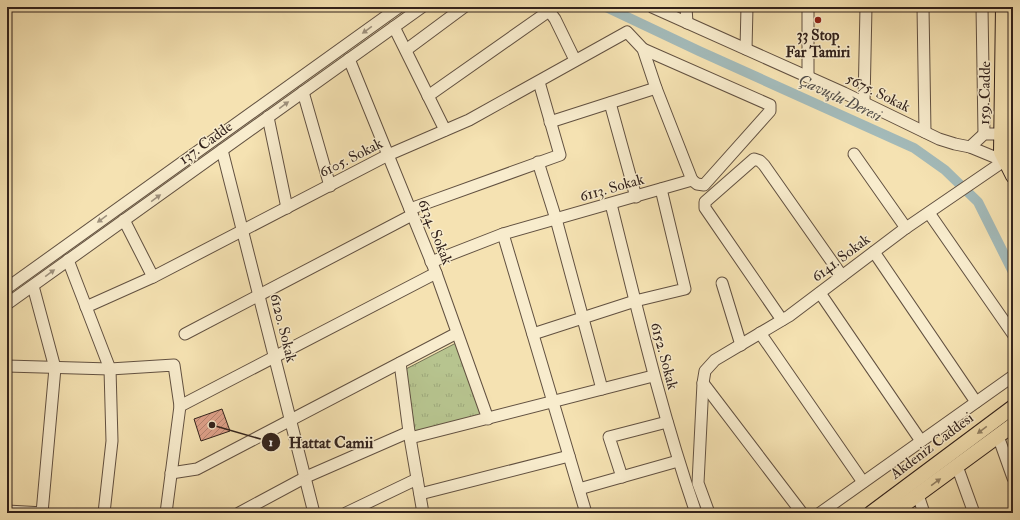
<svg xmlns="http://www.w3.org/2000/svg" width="1020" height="520" viewBox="0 0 1020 520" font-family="'IM FELL Double Pica',serif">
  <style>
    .park { fill: url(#park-tufts); stroke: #747255 }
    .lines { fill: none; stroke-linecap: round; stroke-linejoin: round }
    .canal { stroke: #a3bab9; stroke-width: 10 }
    .building { fill: url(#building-hatch); stroke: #31211b }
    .minor-casing { stroke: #625141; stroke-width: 13 }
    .major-casing { stroke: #31211b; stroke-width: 16 }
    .minor { stroke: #f8eccd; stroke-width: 11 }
    .major { stroke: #f5e2b2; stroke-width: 14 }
    .oneway { fill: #9e917d }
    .oneway2 { fill: #938266 }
    .poi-dot { fill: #8f2418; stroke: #f8eccd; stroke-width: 1.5 }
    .labels { text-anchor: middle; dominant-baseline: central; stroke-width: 3; stroke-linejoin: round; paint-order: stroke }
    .poi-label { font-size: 15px; font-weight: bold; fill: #31211b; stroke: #f8eccd }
    .street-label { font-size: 15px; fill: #31211b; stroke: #f8eccd }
    .water-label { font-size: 16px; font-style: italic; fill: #534f4a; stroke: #f8eccd }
    .leader { fill: none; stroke: #31211b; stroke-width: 1.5 }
    .callout-dot { fill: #31211b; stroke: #f8eccd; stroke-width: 1.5 }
    .mark-label { font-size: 12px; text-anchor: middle; font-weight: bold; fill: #fff }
    .callout-label { font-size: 16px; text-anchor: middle; font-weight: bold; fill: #31211b; stroke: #f8eccd; stroke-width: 3; stroke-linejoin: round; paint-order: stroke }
  </style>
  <defs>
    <pattern id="park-tufts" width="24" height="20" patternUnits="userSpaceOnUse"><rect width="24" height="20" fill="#b7c48f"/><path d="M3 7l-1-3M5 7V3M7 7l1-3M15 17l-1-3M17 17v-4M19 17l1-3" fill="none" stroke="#9ea87b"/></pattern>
    <pattern id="building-hatch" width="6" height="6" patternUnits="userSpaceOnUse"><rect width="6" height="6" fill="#dfa18a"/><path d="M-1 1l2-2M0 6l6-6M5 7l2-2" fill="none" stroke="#b58370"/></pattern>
  </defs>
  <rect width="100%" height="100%" fill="#f5e2b2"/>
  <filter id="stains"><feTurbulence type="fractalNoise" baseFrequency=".005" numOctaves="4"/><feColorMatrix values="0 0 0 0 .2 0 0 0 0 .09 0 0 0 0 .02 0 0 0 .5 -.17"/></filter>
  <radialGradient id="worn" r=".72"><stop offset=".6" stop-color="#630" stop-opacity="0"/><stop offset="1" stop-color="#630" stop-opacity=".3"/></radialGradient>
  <polygon class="park" points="456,343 484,417 415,433 406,369"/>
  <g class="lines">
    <polyline class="canal" points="606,7 699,51 914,148 945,170 978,202 1013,272"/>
  </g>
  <polygon class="building" points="222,409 230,431 201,441 194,419"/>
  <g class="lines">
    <defs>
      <g id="minor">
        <polyline points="546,7 555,19 575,60"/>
        <polyline points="652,7 844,93 939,139 955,144 970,147 1004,161"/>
        <polyline points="686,7 687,23"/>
        <polyline points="808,7 808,77"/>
        <polyline points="923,7 925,132"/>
        <polyline points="982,7 984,134"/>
        <polyline points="394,27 445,130"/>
        <polyline points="643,49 770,105 770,111 704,185 697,184 692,180"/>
        <polyline points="746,49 747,7"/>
        <polyline points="406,50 464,7"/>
        <polyline points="349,59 436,273 488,419"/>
        <polyline points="303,92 330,186"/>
        <polyline points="428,96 549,11"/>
        <polyline points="610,103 636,197"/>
        <polyline points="864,103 866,7"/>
        <polyline points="268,117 287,208"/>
        <polyline points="550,122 656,88"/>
        <polyline points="970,147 984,134 1002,134"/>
        <polyline points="222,150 314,513"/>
        <polyline points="854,154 906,228"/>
        <polyline points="538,162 556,219 602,389"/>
        <path d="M611 204C637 308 661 412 696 513"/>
        <polyline points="410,209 560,155 539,82"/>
        <polyline points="929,213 1013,334"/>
        <polyline points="124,220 153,277"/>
        <polyline points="503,234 586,513"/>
        <polyline points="874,252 976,402"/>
        <polyline points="68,260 110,369 112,441 104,513"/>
        <polyline points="431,262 503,234 692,180"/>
        <polyline points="722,283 741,345"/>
        <polyline points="33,286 55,368 42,513"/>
        <polyline points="7,288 399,7"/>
        <polyline points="820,293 921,441"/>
        <polyline points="7,304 422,7"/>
        <polyline points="86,307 153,277 388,155 469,120 627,32 643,49 656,88 692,180"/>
        <polyline points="782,320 705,208 705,202 754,159 760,161 764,165 842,276"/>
        <polyline points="760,333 863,482"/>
        <polyline points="185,334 412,215"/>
        <polyline points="533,334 635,301 685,289 661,189"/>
        <polyline points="400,363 409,432 423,513"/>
        <polyline points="7,366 110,369 174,365 180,406 166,513"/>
        <polyline points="703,383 802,513"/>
        <polyline points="180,406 436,273"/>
        <polyline points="998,436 1013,478"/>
        <polyline points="410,438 653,376"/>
        <polyline points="957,466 974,513"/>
        <polyline points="171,473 197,469 457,333"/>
        <polyline points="622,477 609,437 667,422"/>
        <polyline points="579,489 678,461"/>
        <polyline points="420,494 569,456"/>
        <polyline points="918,495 924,513"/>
        <polyline points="7,511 44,513"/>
        <polyline points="239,513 306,477 409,432"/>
        <polyline points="346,513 417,479"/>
        <polyline points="709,513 698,483 703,383 705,371 715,360 789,316 903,230 1004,161"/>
        <polyline points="820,513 1013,376"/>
      </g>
      <g id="major">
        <polyline points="1003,7 1001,152 1013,176"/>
        <polyline points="871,513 1013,407"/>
        <polyline points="893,513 1013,425"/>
      </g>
    </defs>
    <use href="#minor" class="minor-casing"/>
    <use href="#major" class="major-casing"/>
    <use href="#minor" class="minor"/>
    <use href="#major" class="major"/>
  </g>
  <defs><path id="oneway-solid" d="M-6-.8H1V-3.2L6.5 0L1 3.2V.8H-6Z"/></defs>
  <g class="oneway">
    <use href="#oneway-solid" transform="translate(367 30) rotate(144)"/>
    <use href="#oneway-solid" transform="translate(284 105) rotate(-36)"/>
    <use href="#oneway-solid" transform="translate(156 198) rotate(-36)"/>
    <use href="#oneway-solid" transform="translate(102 219) rotate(144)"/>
    <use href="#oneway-solid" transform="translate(50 273) rotate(-36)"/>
  </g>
  <g class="oneway2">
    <use href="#oneway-solid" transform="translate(982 430) rotate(143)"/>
    <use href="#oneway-solid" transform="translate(936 482) rotate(-36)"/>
  </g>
  <circle class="poi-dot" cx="818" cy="20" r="4"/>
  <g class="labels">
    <g class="poi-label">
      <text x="818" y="35">33 Stop<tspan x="818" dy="17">Far Tamiri</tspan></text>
    </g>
    <g class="street-label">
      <text transform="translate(878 93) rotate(26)">5675. Sokak</text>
      <text transform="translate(985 93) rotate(-89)">159. Cadde</text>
      <text transform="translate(206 143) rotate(-36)">137. Cadde</text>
      <text transform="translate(351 158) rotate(-27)">6105. Sokak</text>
      <text transform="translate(612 188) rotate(-16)">6113. Sokak</text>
      <text transform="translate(435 232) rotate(68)">6134. Sokak</text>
      <text transform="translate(841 258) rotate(-37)">6141. Sokak</text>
      <text transform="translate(283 328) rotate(76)">6120. Sokak</text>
      <text transform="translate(664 356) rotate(75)">6152. Sokak</text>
      <text transform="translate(932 446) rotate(-37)">Akdeniz Caddesi</text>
    </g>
    <g class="water-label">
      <text transform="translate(840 98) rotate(25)">Çavuşlu Deresi</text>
    </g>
  </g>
  <path class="leader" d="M212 425L271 442"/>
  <g class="callout-dot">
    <circle cx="212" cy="425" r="4"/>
    <circle cx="271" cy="442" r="10"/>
  </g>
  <g class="mark-label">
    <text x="271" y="446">1</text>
  </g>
  <g class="callout-label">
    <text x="331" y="448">Hattat Camii</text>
  </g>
  <rect width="1020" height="520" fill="none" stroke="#f5e2b2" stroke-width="24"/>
  <rect x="8" y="8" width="1004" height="504" fill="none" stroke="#31211b" stroke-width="2"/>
  <rect x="12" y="12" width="996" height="496" fill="none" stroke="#31211b"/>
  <rect width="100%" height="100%" filter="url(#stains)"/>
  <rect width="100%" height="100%" fill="url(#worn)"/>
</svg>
